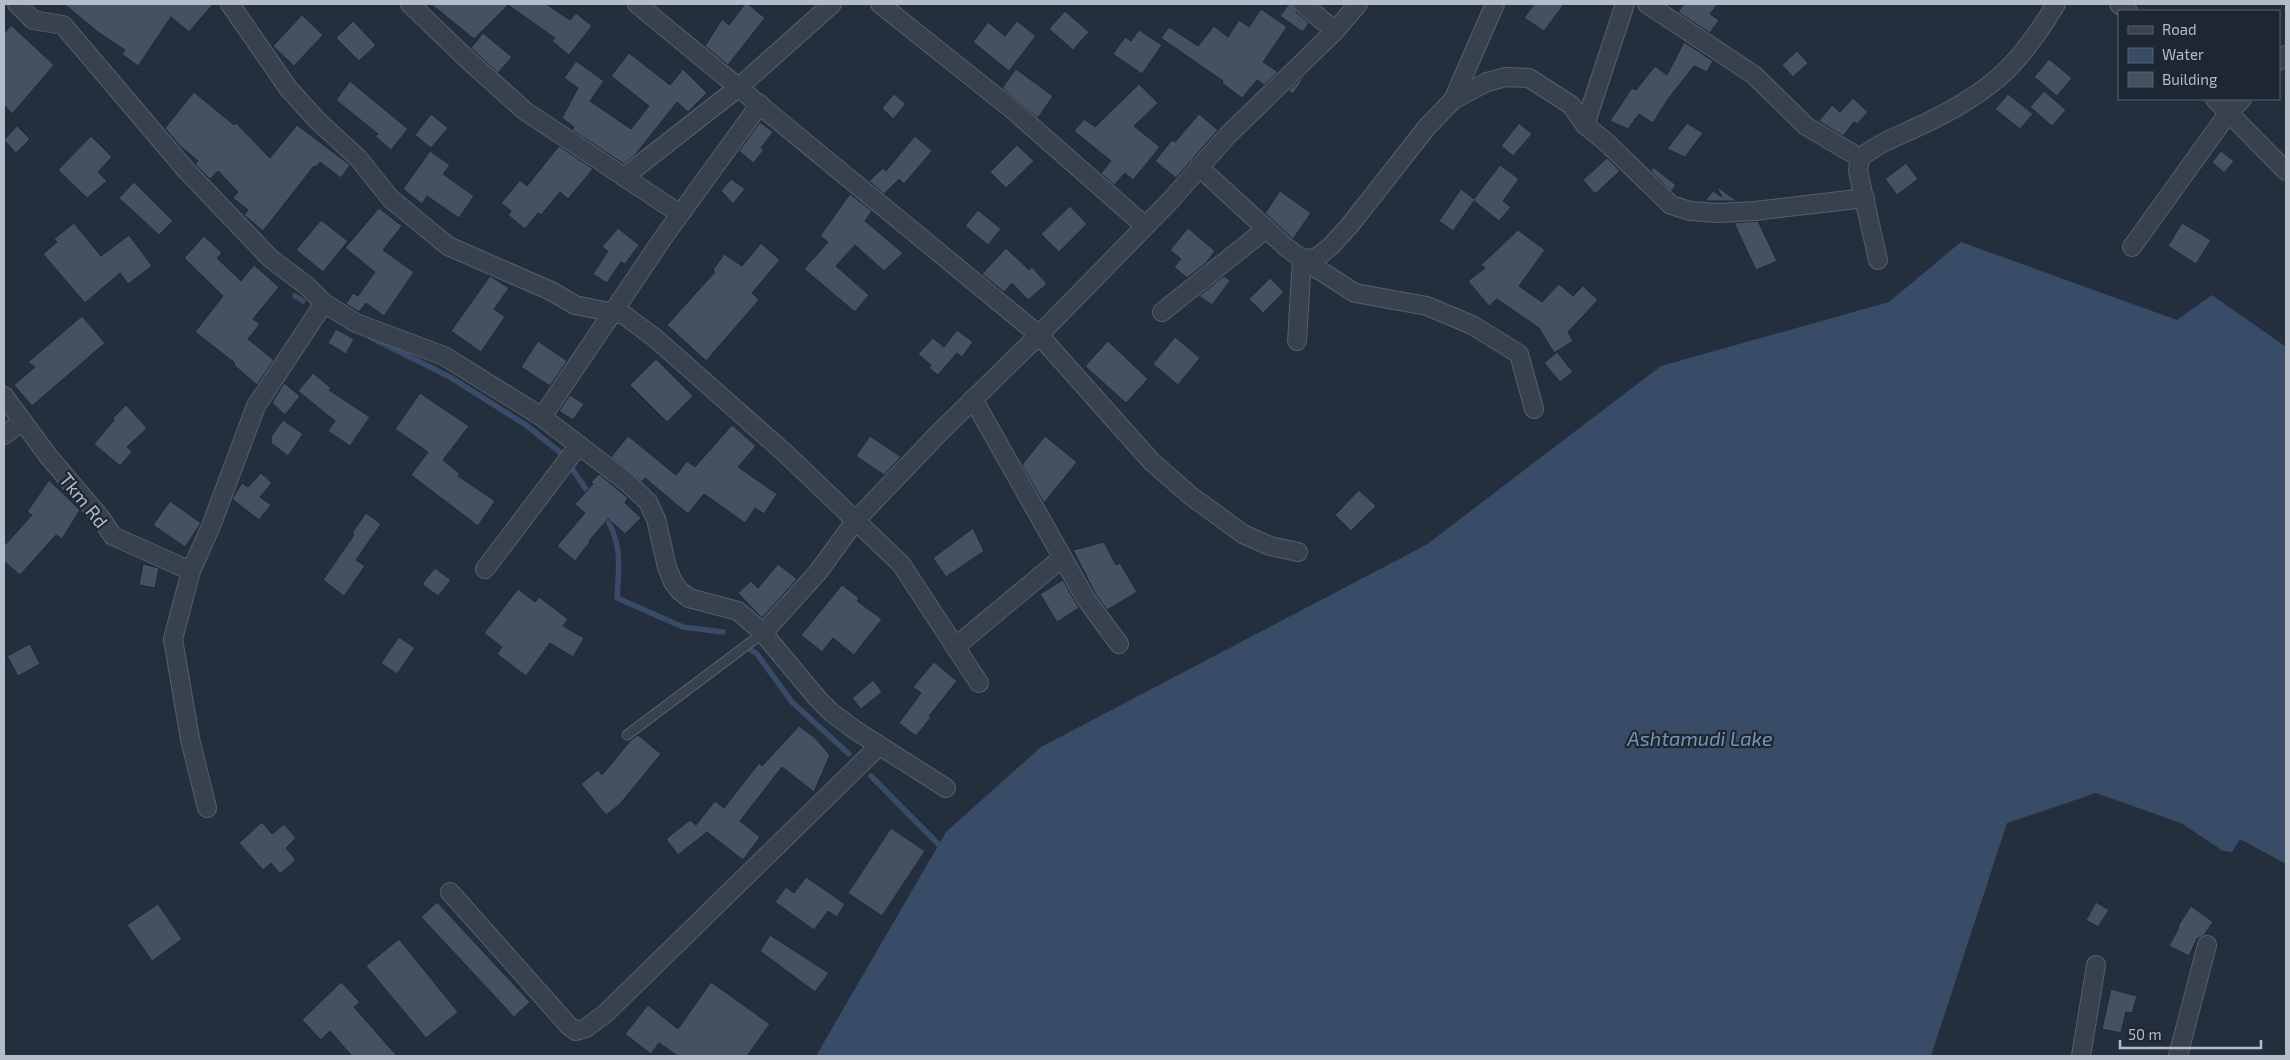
<svg xmlns="http://www.w3.org/2000/svg" width="2290" height="1060" viewBox="0 0 2290 1060" font-family="'Exo 2',sans-serif">
  <style>
    .water { fill: #394c67 }
    .lines { fill: none; stroke-linecap: round; stroke-linejoin: round }
    .stream { stroke: #394c67; stroke-width: 5.5 }
    .building { fill: #455162; stroke: #1f2835 }
    .service-casing { stroke: #565f6c; stroke-width: 11 }
    .minor-casing { stroke: #565f6c; stroke-width: 20 }
    .service { stroke: #38414e; stroke-width: 9 }
    .minor { stroke: #38414e; stroke-width: 18 }
    .labels { text-anchor: middle; dominant-baseline: central; stroke-width: 4.5; stroke-linejoin: round; paint-order: stroke }
    .street-label { font-size: 19px; fill: #b4bcc9; stroke: #1d2633 }
    .water-label { font-size: 20px; font-style: italic; fill: #7c92b1; stroke: #1d2633 }
  </style>
  <rect width="100%" height="100%" fill="#242f3e"/>
  <polygon class="water" points="1961,242 2177,320 2212,295 2286,347 2286,864 2240,839 2232,852 2223,851 2181,823 2096,793 2007,823 1931,1056 816,1056 946,832 1041,747 1426,545 1661,366 1889,302"/>
  <g class="lines">
    <g class="stream">
      <polyline points="295,296 303,301"/>
      <polyline points="370,337 450,377 526,425 562,454 590,495"/>
      <path d="M604 515C623 543 619 567 617 598L683 627 723 632"/>
      <polyline points="746,647 757,654 792,702 849,754"/>
      <polyline points="871,776 945,851"/>
    </g>
  </g>
  <g class="building">
    <polygon points="64,4 213,4 189,32 171,17 138,66 122,54 125,50 98,32"/>
    <polygon points="431,4 546,4 570,20 576,13 592,26 569,55 552,41 555,38 508,5 474,39"/>
    <polygon points="745,4 748,4 765,18 728,65 705,46 722,19 729,25"/>
    <polygon points="1289,4 1293,4 1296,12 1309,23 1303,32 1280,16"/>
    <polygon points="1534,4 1564,4 1544,31 1524,18"/>
    <polygon points="1684,4 1718,4 1710,14 1719,20 1710,33 1678,12"/>
    <polygon points="1261,9 1287,27 1263,62 1278,72 1264,85 1257,80 1242,98 1222,83 1223,81 1161,38 1169,27 1198,46 1214,26 1228,37 1239,20 1249,27"/>
    <polygon points="1065,11 1089,32 1073,50 1049,29"/>
    <polygon points="302,15 323,35 294,66 273,46"/>
    <polygon points="353,21 376,45 359,61 336,38"/>
    <polygon points="1017,21 1036,36 1009,71 973,42 988,22 1005,36"/>
    <polygon points="11,25 54,65 12,114 4,105 4,34"/>
    <polygon points="1139,30 1162,45 1142,74 1113,54 1125,37 1131,41"/>
    <polygon points="483,33 512,57 498,73 471,48"/>
    <polygon points="1684,42 1713,61 1707,72 1694,66 1668,99 1653,123 1639,114 1628,129 1610,121 1632,88 1636,90 1655,66 1667,75"/>
    <polygon points="1797,51 1808,63 1793,77 1782,65"/>
    <polygon points="629,53 670,85 683,69 707,93 688,112 677,102 635,155 624,164 572,130 574,127 562,118 578,88 564,78 576,61 604,81 590,101 631,129 649,106 611,76"/>
    <polygon points="2049,59 2072,78 2057,96 2034,77"/>
    <polygon points="1016,69 1053,96 1038,118 1002,88"/>
    <polygon points="1307,73 1293,94 1288,91"/>
    <polygon points="350,81 408,129 391,150 375,136 378,134 336,100"/>
    <polygon points="1139,84 1158,103 1134,126 1160,147 1133,180 1125,173 1114,185 1101,173 1111,161 1074,131 1084,119 1095,127"/>
    <polygon points="2044,91 2066,110 2052,126 2030,107"/>
    <polygon points="194,92 234,125 236,123 270,158 297,125 350,165 341,178 320,162 316,167 314,166 263,231 244,215 248,210 233,198 238,192 218,171 210,179 195,164 198,161 179,145 165,128"/>
    <polygon points="894,94 906,104 893,119 882,108"/>
    <polygon points="2008,94 2033,114 2020,129 1995,109"/>
    <polygon points="1853,98 1868,112 1857,124 1854,122 1843,136 1819,121 1832,105 1840,112"/>
    <polygon points="431,114 448,128 431,148 415,135"/>
    <polygon points="1199,114 1218,130 1176,178 1155,161 1172,140 1175,142"/>
    <polygon points="760,122 773,132 761,148 764,150 753,163 739,151"/>
    <polygon points="1519,123 1532,134 1513,156 1501,146"/>
    <polygon points="1687,123 1703,133 1685,157 1667,149"/>
    <polygon points="17,126 30,139 16,153 4,140"/>
    <polygon points="91,136 112,157 98,172 107,181 87,198 58,170"/>
    <polygon points="915,136 932,151 904,184 899,179 884,194 869,181 883,168 886,171"/>
    <polygon points="1017,145 1034,161 1006,188 990,172"/>
    <polygon points="559,146 593,169 568,199 560,192 541,215 538,213 525,229 508,215 511,211 501,203 520,180 527,186"/>
    <polygon points="430,151 450,165 443,174 474,196 459,218 427,196 422,204 403,189"/>
    <polygon points="2221,151 2234,161 2224,173 2212,162"/>
    <polygon points="1607,158 1620,171 1595,194 1583,180"/>
    <polygon points="1906,163 1918,179 1897,195 1885,179"/>
    <polygon points="1500,165 1519,179 1503,201 1511,207 1499,221 1474,201 1453,231 1439,221 1461,189 1474,199"/>
    <polygon points="1653,167 1676,185 1671,191 1651,171"/>
    <polygon points="731,179 745,189 733,204 721,191"/>
    <polygon points="134,182 173,221 159,235 119,198"/>
    <polygon points="1716,186 1737,201 1705,201 1713,191 1722,197"/>
    <polygon points="1280,191 1311,213 1293,239 1265,213"/>
    <polygon points="850,194 872,211 865,221 903,253 884,271 855,245 836,266 869,295 855,312 804,269 828,242 820,236"/>
    <polygon points="1070,206 1087,224 1059,252 1041,234"/>
    <polygon points="379,208 402,226 383,250 414,272 384,316 366,303 359,312 346,304 353,293 358,296 375,272 345,248"/>
    <polygon points="978,210 1001,229 988,245 965,226"/>
    <polygon points="321,220 348,241 323,272 296,250"/>
    <polygon points="1758,221 1777,261 1756,270 1734,223"/>
    <polygon points="74,223 101,256 129,235 152,266 128,284 120,273 85,303 43,254 57,242 54,239"/>
    <polygon points="2182,223 2211,240 2196,264 2168,246"/>
    <polygon points="618,228 639,245 625,264 621,262 607,283 593,274 608,251 602,247"/>
    <polygon points="1188,228 1215,251 1206,263 1187,278 1174,267 1181,259 1170,250"/>
    <polygon points="1518,230 1545,250 1519,286 1542,302 1559,284 1573,296 1583,286 1598,300 1568,332 1573,341 1554,353 1539,328 1497,299 1489,306 1468,281 1485,268 1481,265"/>
    <polygon points="204,236 222,253 217,258 241,281 254,265 279,287 253,319 260,324 248,339 274,360 257,385 234,365 235,363 195,332 223,296 184,258"/>
    <polygon points="761,243 780,260 752,293 759,300 706,361 667,325 715,272 713,270 724,254 742,266"/>
    <polygon points="1006,248 1029,270 1032,267 1047,284 1028,300 1012,283 1004,292 982,274"/>
    <polygon points="490,276 509,288 494,309 505,317 481,352 451,331"/>
    <polygon points="1224,276 1230,281 1212,305 1199,296"/>
    <polygon points="1270,278 1284,292 1263,313 1249,299"/>
    <polygon points="82,316 105,343 32,406 14,385 35,367 28,362"/>
    <polygon points="336,329 354,339 346,354 328,343"/>
    <polygon points="957,330 973,342 962,357 957,353 938,375 929,368 931,365 918,354 933,338 944,347"/>
    <polygon points="1175,337 1200,358 1178,385 1153,364"/>
    <polygon points="538,341 567,361 550,386 521,367"/>
    <polygon points="1108,341 1148,379 1126,403 1085,366"/>
    <polygon points="1557,352 1573,372 1560,382 1544,363"/>
    <polygon points="656,359 693,396 667,422 630,385"/>
    <polygon points="313,373 331,388 329,390 370,417 350,446 328,431 335,421 298,391"/>
    <polygon points="284,383 300,396 285,415 272,403"/>
    <polygon points="420,393 469,426 443,460 460,474 458,476 495,501 478,526 411,475 428,452 395,429"/>
    <polygon points="570,395 584,404 573,420 559,411"/>
    <polygon points="126,405 147,428 127,447 132,452 120,466 94,444 114,420 113,418"/>
    <polygon points="283,420 303,434 288,456 271,443 271,437"/>
    <polygon points="732,425 756,446 738,467 777,494 764,514 755,508 745,523 704,494 688,514 645,478 642,482 611,457 628,436 676,475 687,461 695,467"/>
    <polygon points="870,436 901,457 884,475 856,456"/>
    <polygon points="1045,436 1077,462 1044,503 1022,465"/>
    <polygon points="261,473 272,483 260,497 271,505 259,520 232,499 242,483 248,487"/>
    <polygon points="599,474 628,498 625,503 641,518 625,534 608,519 589,541 590,542 575,561 557,546 585,513 575,504 593,484 591,482"/>
    <polygon points="49,480 80,510 62,539 56,535 20,575 4,561 4,546 32,515 27,512"/>
    <polygon points="1359,490 1376,506 1351,531 1335,515"/>
    <polygon points="170,501 201,523 185,547 153,525"/>
    <polygon points="366,513 381,524 356,560 365,566 344,596 323,580 354,535 352,533"/>
    <polygon points="973,528 984,551 946,577 933,558"/>
    <polygon points="1104,542 1116,565 1120,563 1137,592 1107,610 1095,593 1073,550"/>
    <polygon points="143,564 159,568 155,588 139,585"/>
    <polygon points="778,564 797,579 762,618 738,593 751,581 758,588"/>
    <polygon points="435,568 451,580 438,596 422,584"/>
    <polygon points="1063,580 1079,608 1057,622 1040,594"/>
    <polygon points="842,585 859,598 857,601 882,619 854,655 833,638 822,652 801,635"/>
    <polygon points="518,589 535,602 539,597 568,619 563,626 584,638 573,657 550,643 526,676 497,654 502,647 484,633"/>
    <polygon points="399,637 415,648 397,674 381,663"/>
    <polygon points="30,644 40,664 18,676 7,656"/>
    <polygon points="934,662 957,681 929,716 931,717 916,736 899,723 921,693 913,687"/>
    <polygon points="873,680 882,692 861,709 852,698"/>
    <polygon points="799,726 815,738 830,755 814,792 782,767 740,821 760,837 743,860 707,832 678,855 666,839 690,820 696,825 715,801 724,808 759,763 762,766"/>
    <polygon points="638,735 661,754 620,804 606,815 581,784 598,770 602,775 631,740"/>
    <polygon points="262,822 272,834 284,824 296,838 286,848 296,860 280,874 271,863 263,870 239,843"/>
    <polygon points="891,828 925,851 882,916 848,893"/>
    <polygon points="806,877 845,904 837,917 828,911 814,930 775,902 786,887 794,893"/>
    <polygon points="437,902 530,1002 514,1017 421,917"/>
    <polygon points="2096,902 2109,910 2098,927 2086,920"/>
    <polygon points="158,904 182,939 152,961 127,925"/>
    <polygon points="2191,906 2213,922 2204,935 2197,939 2189,956 2169,946 2179,927 2178,926"/>
    <polygon points="770,935 829,973 815,992 760,951"/>
    <polygon points="399,939 458,1012 426,1038 366,966"/>
    <polygon points="341,982 360,1002 354,1007 397,1056 352,1056 330,1031 321,1040 302,1020"/>
    <polygon points="711,982 770,1024 747,1056 678,1056 659,1043 651,1054 625,1034 648,1005 678,1029"/>
    <polygon points="2111,989 2137,996 2132,1013 2126,1012 2121,1033 2102,1029"/>
  </g>
  <g class="lines">
    <defs>
      <polyline id="service" points="627,735 763,633"/>
      <g id="minor">
        <polyline points="17,4 33,20 63,25 186,170 270,258 307,286 324,303 356,323 444,356 542,417 627,482 648,502 656,519 667,567 673,582 680,591 689,598 738,611 763,633 818,699 831,712 855,730 946,788"/>
        <polyline points="230,4 288,88 317,120 358,158 391,199 448,246 551,291 575,305 624,315 655,338 785,453 901,564 979,683"/>
        <polyline points="410,4 467,59 525,111 680,214"/>
        <polyline points="637,4 1039,335 1152,462 1191,496 1243,534 1270,546 1298,552"/>
        <polyline points="880,4 1013,110 1145,226"/>
        <polyline points="1303,4 1335,31"/>
        <polyline points="1647,4 1754,75 1806,126 1860,158"/>
        <polyline points="2119,4 2128,11"/>
        <polyline points="2279,61 2286,55"/>
        <polyline points="2215,99 2286,171"/>
        <polyline points="1453,100 1495,4"/>
        <polyline points="1585,125 1625,4"/>
        <polyline points="1199,167 1286,247 1302,259 1316,258 1331,246 1350,225 1427,127 1453,100 1487,82 1506,77 1529,78 1571,105 1585,125 1606,142 1671,205 1690,211 1719,213 1755,211 1865,198"/>
        <polyline points="624,177 739,87 832,4"/>
        <polyline points="2132,247 2229,112 2242,99"/>
        <path d="M1878 260 1858 171 1860 158C1881 141 1906 133 1930 121 1993 90 2020 64 2056 4"/>
        <polyline points="1162,312 1266,229"/>
        <polyline points="1297,341 1302,259 1355,293 1427,306 1472,325 1519,354 1534,409"/>
        <polyline points="4,396 49,457 100,517 113,536 191,571"/>
        <polyline points="973,399 1086,599 1119,644"/>
        <polyline points="542,417 665,235 760,104"/>
        <polyline points="4,435 22,422"/>
        <polyline points="485,569 579,445"/>
        <polyline points="763,633 818,572 856,520 938,434 1039,335 1170,201 1228,135 1335,31 1358,4"/>
        <polyline points="955,647 1062,558"/>
        <polyline points="207,808 190,739 173,639 191,571 211,526 256,406 324,303"/>
        <polyline points="450,892 569,1026 576,1031 586,1028 606,1013 879,746"/>
        <polyline points="2081,1056 2096,965"/>
        <polyline points="2178,1056 2207,945"/>
      </g>
    </defs>
    <use href="#service" class="service-casing"/>
    <use href="#minor" class="minor-casing"/>
    <use href="#service" class="service"/>
    <use href="#minor" class="minor"/>
  </g>
  <g class="labels">
    <g class="street-label">
      <text transform="translate(84 500) rotate(51)">Tkm Rd</text>
    </g>
    <g class="water-label">
      <text x="1700" y="738">Ashtamudi Lake</text>
    </g>
  </g>
  <rect width="2290" height="1060" fill="none" stroke="#b4bcc9" stroke-width="10"/>
  <rect x="2118" y="10" width="162" height="90" fill="#1d2633" stroke="#59626f"/>
  <rect x="2128" y="26" width="25" height="8" fill="#38414e" stroke="#59626f"/>
  <text x="2162" y="35" font-size="15" fill="#b4bcc9">Road</text>
  <rect x="2128" y="48" width="25" height="15" fill="#394c67" stroke="#59626f"/>
  <text x="2162" y="60" font-size="15" fill="#b4bcc9">Water</text>
  <rect x="2128" y="72" width="25" height="15" fill="#455162" stroke="#59626f"/>
  <text x="2162" y="85" font-size="15" fill="#b4bcc9">Building</text>
  <path d="M2120 1040v8h141v-8" fill="none" stroke="#b4bcc9" stroke-width="2.5"/>
  <text x="2128" y="1040" font-size="15" fill="#b4bcc9" stroke="#1d2633" stroke-width="4" paint-order="stroke">50 m</text>
</svg>
